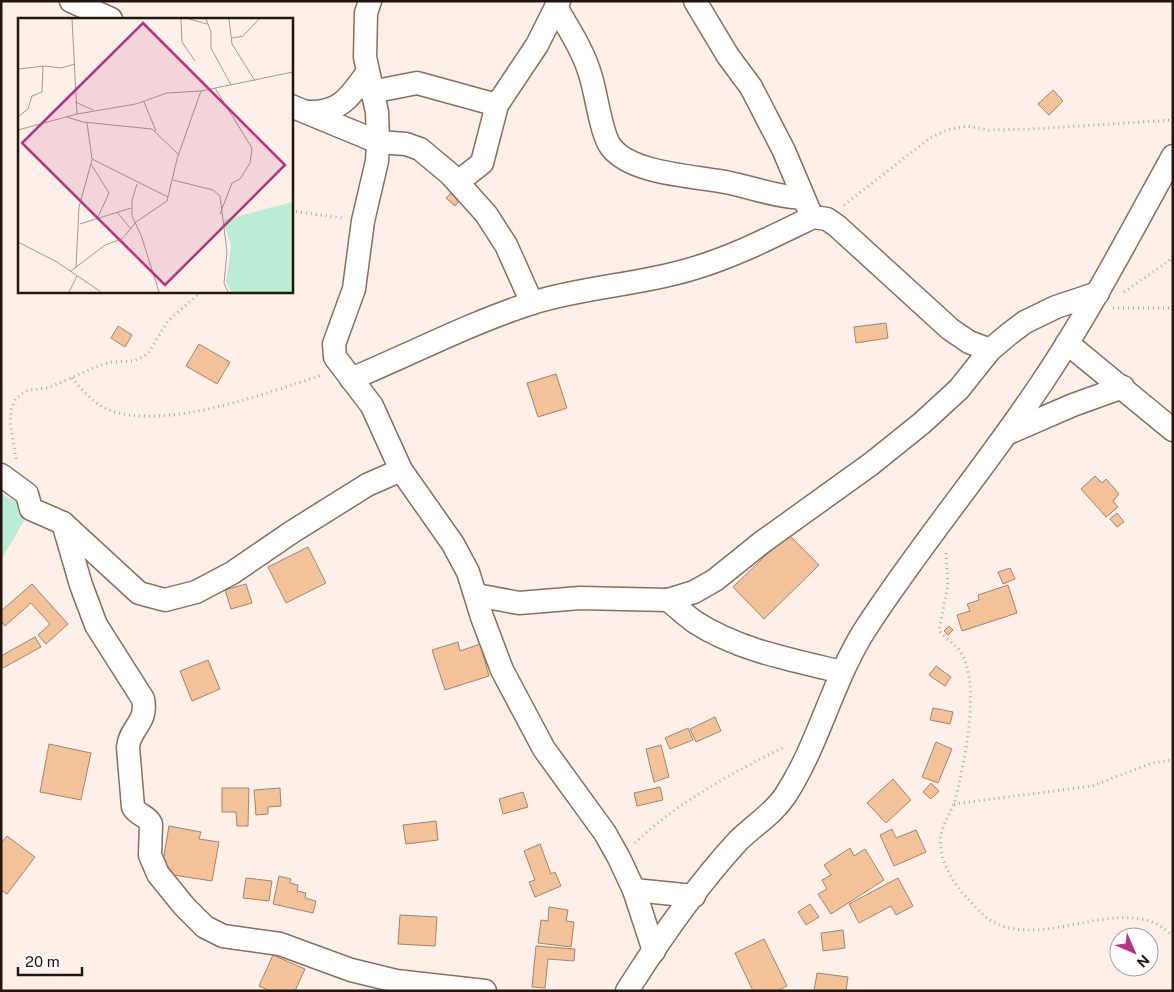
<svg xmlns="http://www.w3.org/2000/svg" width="1174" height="992" viewBox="0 0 1174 992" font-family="'Public Sans',sans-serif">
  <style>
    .green { fill: #bbedd3 }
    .building { fill: #f3c299; stroke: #a0856f }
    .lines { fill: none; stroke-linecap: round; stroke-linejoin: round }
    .minor-casing { stroke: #8b6e5c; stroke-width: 25 }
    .path { stroke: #b6a9a1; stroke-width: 3; stroke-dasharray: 1 4; stroke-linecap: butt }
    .minor { stroke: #fff; stroke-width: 22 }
    .inset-road { fill: none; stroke: #a69991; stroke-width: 1 }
    .view { fill: #b43581; fill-opacity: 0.15; stroke: #b43581; stroke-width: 2.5 }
    .inset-edge { fill: none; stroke: #21160e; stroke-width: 2.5 }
  </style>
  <rect width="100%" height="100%" fill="#fef0e8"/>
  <polygon class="green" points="1,494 31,509 1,560"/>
  <g class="building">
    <polygon points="1053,90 1063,101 1049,115 1038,104"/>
    <polygon points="453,191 461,199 455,206 446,198"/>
    <polygon points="886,323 888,338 856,343 854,327"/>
    <polygon points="118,326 132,335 125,347 111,338"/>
    <polygon points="199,344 230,362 217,384 186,366"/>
    <polygon points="556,374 567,408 538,417 527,383"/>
    <polygon points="1095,476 1102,483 1106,479 1119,494 1113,501 1118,507 1106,517 1081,489"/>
    <polygon points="1117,513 1124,522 1117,527 1110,519"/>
    <polygon points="788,534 819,565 764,619 733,587"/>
    <polygon points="308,547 326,583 286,603 268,567"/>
    <polygon points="1010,568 1015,579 1003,584 998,572"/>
    <polygon points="32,584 68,624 46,644 38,635 50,624 31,603 5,626 1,621 1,611"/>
    <polygon points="246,584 252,603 231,609 225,590"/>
    <polygon points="1008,585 1017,613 962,631 957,615 970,611 967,604 979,600 978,595"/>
    <polygon points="949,626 953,630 948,635 944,631"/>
    <polygon points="35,637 41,647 1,669 1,656"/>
    <polygon points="458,642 460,651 480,644 489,676 445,690 432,650"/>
    <polygon points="208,660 220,689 192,701 180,671"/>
    <polygon points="936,666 951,677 945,686 929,675"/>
    <polygon points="933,708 953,712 950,724 930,720"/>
    <polygon points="715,717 721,731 696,742 690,729"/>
    <polygon points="688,728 693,740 670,749 665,738"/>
    <polygon points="936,742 952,749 938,783 922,777"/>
    <polygon points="49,744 91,753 81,800 40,792"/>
    <polygon points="661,745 669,777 654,782 646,749"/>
    <polygon points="893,779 911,800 886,823 867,803"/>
    <polygon points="931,783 939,791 931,799 923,792"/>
    <polygon points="660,787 663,800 637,806 634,793"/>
    <polygon points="222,788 249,788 248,826 237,826 236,812 222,812"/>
    <polygon points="280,788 281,806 268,807 268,814 256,815 254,790"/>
    <polygon points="523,792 528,807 503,814 499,799"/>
    <polygon points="436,821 438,840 406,844 403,825"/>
    <polygon points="169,826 201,832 199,839 219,842 212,881 161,873"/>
    <polygon points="892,829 896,838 916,830 926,852 894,866 880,835"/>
    <polygon points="7,836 35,857 7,894 1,890 1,843"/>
    <polygon points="540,844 551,874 555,872 561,886 535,897 529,882 535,880 524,851"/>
    <polygon points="850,848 854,856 865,849 884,880 831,914 818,894 827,889 822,880 831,875 824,865"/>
    <polygon points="279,876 291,879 290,883 298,885 297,891 306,893 305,898 316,901 313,913 273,904"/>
    <polygon points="246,878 272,881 269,901 243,898"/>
    <polygon points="898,878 913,906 896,915 891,906 859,923 849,904"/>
    <polygon points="810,904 819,917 806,925 798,912"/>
    <polygon points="549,907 568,910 566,921 574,922 571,947 538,943 541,920 548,921"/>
    <polygon points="400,915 437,917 435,946 398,944"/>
    <polygon points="843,930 845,948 823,951 821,933"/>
    <polygon points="764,939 787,986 777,991 753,991 735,953"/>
    <polygon points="536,946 575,949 574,961 548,959 545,988 532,987"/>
    <polygon points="273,955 305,969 295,991 270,991 259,986"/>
    <polygon points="817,973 848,977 846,991 814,991"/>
  </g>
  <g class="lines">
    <defs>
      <g id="minor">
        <polyline points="71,1 111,19"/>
        <polyline points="370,1 366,13 365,57 377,112 378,142 377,161 363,221 354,289 334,344 335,357 372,406 401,470 453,544 468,572 482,617 502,670 544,749 605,833 619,858 634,890 654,951"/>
        <polyline points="695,1 728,56 751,87 784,151 809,210"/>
        <path d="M556 7C568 28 583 50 590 74 596 91 601 135 611 147 631 174 695 176 725 182 752 187 775 197 803 198"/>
        <polyline points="371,92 417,83 497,105"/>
        <polyline points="291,106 378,142 406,144 420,149 450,174 486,214 506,245 532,303"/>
        <path d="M308 112C340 113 350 97 367 73"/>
        <polyline points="458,182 482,163 497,105 537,45 559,1"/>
        <polyline points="1067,343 1173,430"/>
        <path d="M351 379C411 354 470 323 532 303 583 287 637 285 688 270 731 258 772 237 813 217L827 219 837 226 950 329 969 342 990 350"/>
        <polyline points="1006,434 1073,405 1123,387"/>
        <polyline points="1,475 27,494 31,509 63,523 139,593 165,600 196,592 232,573 292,532 367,485 401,470"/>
        <path d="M63 523 81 585 96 625 143 699C148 723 130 727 128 747L133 807C138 816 147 815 151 824L150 855 158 874 184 906 205 927 223 936 280 944 351 970 396 981 485 991"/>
        <polyline points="476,595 519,603 580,598 668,600 694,592 715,580 761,543 871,464 922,423 959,389 990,350 1009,334 1025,322 1056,307 1098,293"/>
        <path d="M668 600C677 607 685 615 695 622 738 650 792 660 842 672"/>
        <polyline points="634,890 694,896"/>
        <path d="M627 991C658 942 699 883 738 841 753 826 773 814 785 796 819 744 832 681 866 628 920 545 984 469 1039 387 1089 313 1130 234 1173 156"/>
      </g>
    </defs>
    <use href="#minor" class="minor-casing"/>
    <g class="path">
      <polyline points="844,205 930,138 947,130 966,126 989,130 1032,129 1173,120"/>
      <polyline points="291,211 343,218"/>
      <polyline points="1124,292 1173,258"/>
      <polyline points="1113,308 1173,308"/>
      <path d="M72 378C82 390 94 404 109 410 166 431 267 393 322 375"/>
      <polyline points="16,459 10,422 11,410 15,400 21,394 29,390 48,388 96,367 111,362 133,361 143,357 149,352 168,321 202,291"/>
      <path d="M946 553 948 585 939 630C945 639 954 643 960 651 982 682 964 765 955 800 952 811 945 820 942 831 935 854 952 883 968 899 975 906 982 915 990 920 1039 950 1107 901 1157 924 1163 927 1168 932 1173 935"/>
      <polyline points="954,804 1092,786 1152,763 1173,760"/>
      <path d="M635 843C679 801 732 773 786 746"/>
    </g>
    <use href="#minor" class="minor"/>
  </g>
  <g transform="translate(18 18)">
    <rect width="275" height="275" fill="#fef0e8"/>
    <path d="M275 184V274H213L208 263 213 228 205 202Z" fill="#bbedd3"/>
    <path class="inset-road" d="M54 1 59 96M163 1 164 24 177 43M171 1 189 6M188 1 193 14V30L213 67M211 1 214 26 237 63M214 20 225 18 241 1M0 51 27 48 43 50 57 46M197 70 234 130 232 145 222 161 214 165 202 196M57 84 75 92M126 84 138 113M0 99 10 91 14 78 24 74 25 48M49 99 65 104 134 111 161 137M69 105 74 141 150 179M0 112 59 96 118 86 149 75 183 73 275 54M73 146 91 175 80 199M155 162 195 172 202 178 209 234 206 265 210 274M119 166 114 182V198L123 217 141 274M99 194 113 211M62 206 113 190M0 224 39 244 83 274M58 249 61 189 74 142M53 253 87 227 104 221 118 204 149 183 159 141 183 73M51 274 59 258"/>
    <path class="view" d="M125 5 267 147 147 267 4 125Z"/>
    <rect width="275" height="275" class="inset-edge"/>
  </g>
  <rect width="1174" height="992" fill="none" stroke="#21160e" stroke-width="5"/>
  <g transform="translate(1134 952) rotate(135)"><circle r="24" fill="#ffffff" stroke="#a6a29f"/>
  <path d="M0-4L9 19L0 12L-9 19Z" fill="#b43581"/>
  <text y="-8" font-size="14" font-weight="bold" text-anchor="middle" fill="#21160e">N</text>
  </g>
  <path d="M18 967v8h64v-8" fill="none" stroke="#21160e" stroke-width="2.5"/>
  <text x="25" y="967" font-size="15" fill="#21160e" stroke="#ffffff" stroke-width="4" paint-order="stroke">20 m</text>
</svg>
